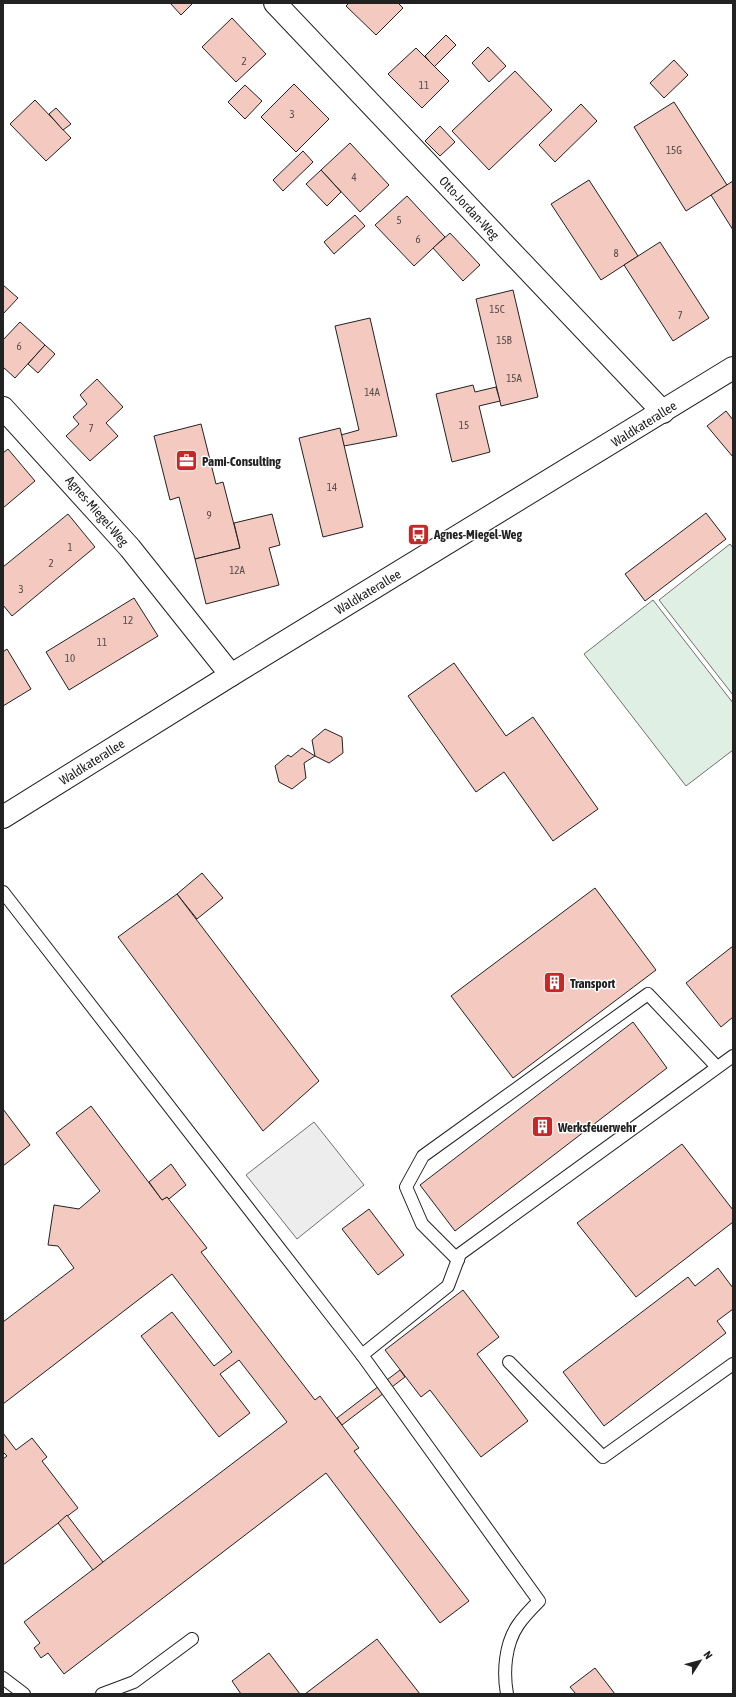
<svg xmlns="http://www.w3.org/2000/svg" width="736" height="1697" viewBox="0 0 736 1697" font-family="'Asap Condensed',sans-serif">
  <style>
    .green { fill: #e0efe3; stroke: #6f6f6f }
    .parking { fill: #ededed; stroke: #6f6f6f }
    .building { fill: #f3c9c0; stroke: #222 }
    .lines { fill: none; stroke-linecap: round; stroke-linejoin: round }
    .service-casing { stroke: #222; stroke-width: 14 }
    .minor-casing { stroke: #222; stroke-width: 24 }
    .service { stroke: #fff; stroke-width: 12 }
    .minor { stroke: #fff; stroke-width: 22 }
    .labels { text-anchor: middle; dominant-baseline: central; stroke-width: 3; stroke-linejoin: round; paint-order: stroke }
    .number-label { font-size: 11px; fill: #564c4a }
    .street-label { font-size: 13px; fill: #222; stroke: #fff }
    .poi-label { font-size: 13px; font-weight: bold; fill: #222; stroke: #fff; text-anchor: start }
  </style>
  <rect width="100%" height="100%" fill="#fff"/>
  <g class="green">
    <polygon points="730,544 733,548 733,695 659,600"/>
    <polygon points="653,600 733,703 733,750 686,786 584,654"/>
  </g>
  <polygon class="parking" points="314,1122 364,1185 297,1239 246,1175"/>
  <g class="building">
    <polygon points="170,3 193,3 181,15"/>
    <polygon points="349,3 398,3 403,8 376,35 346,6"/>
    <polygon points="232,18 266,54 236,82 202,47"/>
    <polygon points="446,35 456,45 434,67 425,56"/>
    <polygon points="488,47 506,66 489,82 472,63"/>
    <polygon points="416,48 449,81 422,108 388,74"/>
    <polygon points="674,60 688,75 664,98 650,83"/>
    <polygon points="515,71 552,110 489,170 452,131"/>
    <polygon points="294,84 329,119 296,152 261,117"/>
    <polygon points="245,85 262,101 245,119 228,102"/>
    <polygon points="35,100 71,138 46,161 10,124"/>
    <polygon points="674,102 727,185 686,211 634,127"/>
    <polygon points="581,104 597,121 555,162 539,145"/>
    <polygon points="56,108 71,124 63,130 49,114"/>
    <polygon points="440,126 455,142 440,156 425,141"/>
    <polygon points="350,143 389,185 360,212 321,170"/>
    <polygon points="303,151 313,162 283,191 273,180"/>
    <polygon points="321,170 341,192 327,206 306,184"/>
    <polygon points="589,180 638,256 601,280 551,204"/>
    <polygon points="733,181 733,230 711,195"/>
    <polygon points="407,196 445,237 414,266 375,225"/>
    <polygon points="355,215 365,226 334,254 324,242"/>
    <polygon points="450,233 480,265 463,281 433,248"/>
    <polygon points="660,242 709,318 673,341 624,265"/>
    <polygon points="3,285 18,298 3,314"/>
    <polygon points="513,290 538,397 501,406 476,299"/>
    <polygon points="370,318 397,436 344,446 341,435 359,430 335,326"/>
    <polygon points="20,322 45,345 15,378 3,367 3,340"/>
    <polygon points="45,345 55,354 38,373 28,364"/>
    <polygon points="97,379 123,407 106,423 118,436 90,461 66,436 79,424 73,417 87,404 80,395"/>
    <polygon points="473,385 475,392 496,387 500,401 479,406 490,452 452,462 436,394"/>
    <polygon points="726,411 733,420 733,457 707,426"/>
    <polygon points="201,424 216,484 223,482 240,548 195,559 179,497 170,500 154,436"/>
    <polygon points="340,428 363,527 323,537 299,438"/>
    <polygon points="8,449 35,481 3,508 3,453"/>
    <polygon points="706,513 726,539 645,601 625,574"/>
    <polygon points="68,514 95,547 12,616 3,605 3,567"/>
    <polygon points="272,514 280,545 269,548 279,585 206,604 195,559 240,548 234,523"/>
    <polygon points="134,598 158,636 69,690 46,652"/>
    <polygon points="7,649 31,689 3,706 3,652"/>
    <polygon points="454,663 506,736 533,717 598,809 553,841 504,772 476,792 408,696"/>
    <polygon points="325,729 342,737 343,753 329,763 315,756 312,740"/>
    <polygon points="302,748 315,756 304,763 306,778 292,789 279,782 275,766 288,755 291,757"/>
    <polygon points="202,873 223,898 197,919 177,894"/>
    <polygon points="595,888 656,970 513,1078 451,996"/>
    <polygon points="177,894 319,1081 263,1131 118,937"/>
    <polygon points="733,946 733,1017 721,1027 686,983"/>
    <polygon points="633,1022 667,1068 455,1231 420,1185"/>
    <polygon points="91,1106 162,1200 167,1197 207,1248 201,1252 315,1400 320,1396 359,1448 354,1451 469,1601 440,1623 326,1473 64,1674 48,1653 41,1658 34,1648 40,1643 24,1622 287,1422 239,1360 220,1374 250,1413 219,1437 141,1336 172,1312 214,1366 232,1352 172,1274 3,1404 3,1322 74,1268 58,1246 48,1245 54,1205 79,1209 100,1191 56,1133"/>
    <polygon points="3,1109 30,1145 3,1166"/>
    <polygon points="682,1144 733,1210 733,1222 636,1297 577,1223"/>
    <polygon points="171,1164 186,1185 169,1199 167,1197 162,1200 149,1182"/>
    <polygon points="369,1209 404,1255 378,1275 342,1229"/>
    <polygon points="718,1268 733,1288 733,1309 717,1321 726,1333 604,1426 563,1372 688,1277 695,1286"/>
    <polygon points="463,1290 499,1337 477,1354 528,1421 481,1457 430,1390 421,1397 385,1350"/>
    <polygon points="400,1370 405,1377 342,1425 337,1418"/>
    <polygon points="3,1433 16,1450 32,1438 47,1457 42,1461 78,1508 3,1565 3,1459 7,1456 3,1452"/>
    <polygon points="67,1515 103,1562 93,1570 58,1523"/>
    <polygon points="377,1639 420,1694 305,1694"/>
    <polygon points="269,1653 300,1694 241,1694 232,1681"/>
    <polygon points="595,1668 615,1694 576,1694 570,1687"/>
  </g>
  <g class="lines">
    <defs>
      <g id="service">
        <path d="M3 892 362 1355 539 1601C532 1608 524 1616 518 1625 505 1644 503 1672 507 1694"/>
        <polyline points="458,1260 422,1224 406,1187 423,1156 648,994 717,1067"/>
        <polyline points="362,1355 448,1286 460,1254 733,1056"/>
        <polyline points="509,1362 603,1457 733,1364"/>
        <polyline points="3,1678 24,1694"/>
        <polyline points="102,1694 134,1682 192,1639"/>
      </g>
      <g id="minor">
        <polyline points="275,3 663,412"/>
        <polyline points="3,408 130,548 231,675"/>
        <polyline points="3,817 231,675 733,368"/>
      </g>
    </defs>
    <use href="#service" class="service-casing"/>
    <use href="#minor" class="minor-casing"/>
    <use href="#service" class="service"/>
    <use href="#minor" class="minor"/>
  </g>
  <defs>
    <symbol id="office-square" viewBox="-11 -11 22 22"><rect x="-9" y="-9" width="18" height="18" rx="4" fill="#c62828" stroke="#fff"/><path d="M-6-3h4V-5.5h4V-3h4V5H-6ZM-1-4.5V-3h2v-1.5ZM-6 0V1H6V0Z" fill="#fff"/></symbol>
    <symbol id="bus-square" viewBox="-11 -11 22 22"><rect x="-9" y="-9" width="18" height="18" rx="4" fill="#c62828" stroke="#fff"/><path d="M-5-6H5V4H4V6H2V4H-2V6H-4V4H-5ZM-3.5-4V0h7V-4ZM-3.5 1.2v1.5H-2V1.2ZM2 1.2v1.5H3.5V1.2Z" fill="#fff"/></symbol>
    <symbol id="building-square" viewBox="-11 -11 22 22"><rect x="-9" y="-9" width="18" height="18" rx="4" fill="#c62828" stroke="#fff"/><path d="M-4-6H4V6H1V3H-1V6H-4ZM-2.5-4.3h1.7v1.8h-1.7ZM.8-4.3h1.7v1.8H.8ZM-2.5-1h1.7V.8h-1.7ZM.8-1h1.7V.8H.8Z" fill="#fff"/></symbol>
  </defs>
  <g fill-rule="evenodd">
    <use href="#office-square" x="174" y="448" width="25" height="25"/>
    <use href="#bus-square" x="406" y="522" width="25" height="25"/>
    <use href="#building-square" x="542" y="970" width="25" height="25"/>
    <use href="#building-square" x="530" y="1114" width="25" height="25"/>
  </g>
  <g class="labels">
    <g class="number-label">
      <text x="244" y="61">2</text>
      <text x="424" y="85">11</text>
      <text x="292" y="114">3</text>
      <text x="674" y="150">15G</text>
      <text x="354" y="177">4</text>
      <text x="399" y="220">5</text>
      <text x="418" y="239">6</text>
      <text x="616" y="253">8</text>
      <text x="497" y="309">15C</text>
      <text x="680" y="315">7</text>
      <text x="504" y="340">15B</text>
      <text x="19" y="346">6</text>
      <text x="514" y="378">15A</text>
      <text x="372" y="392">14A</text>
      <text x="464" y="425">15</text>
      <text x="91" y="428">7</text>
      <text x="332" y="487">14</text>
      <text x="209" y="515">9</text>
      <text x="70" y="547">1</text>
      <text x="51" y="563">2</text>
      <text x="237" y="570">12A</text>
      <text x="21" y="589">3</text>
      <text x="128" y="620">12</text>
      <text x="102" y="642">11</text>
      <text x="70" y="658">10</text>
    </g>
    <g class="street-label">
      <text transform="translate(469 208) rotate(47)">Otto-Jordan-Weg</text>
      <text transform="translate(644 424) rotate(-32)">Waldkaterallee</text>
      <text transform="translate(97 511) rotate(49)">Agnes-Miegel-Weg</text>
      <text transform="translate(368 592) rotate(-31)">Waldkaterallee</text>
      <text transform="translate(92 762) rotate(-32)">Waldkaterallee</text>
    </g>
    <g class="poi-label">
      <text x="202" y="461">Pami-Consulting</text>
      <text x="434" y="534">Agnes-Miegel-Weg</text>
      <text x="570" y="983">Transport</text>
      <text x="558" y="1127">Werksfeuerwehr</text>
    </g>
  </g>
  <rect width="736" height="1697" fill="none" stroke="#222222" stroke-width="8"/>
  <g transform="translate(700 1661) rotate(54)" stroke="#ffffff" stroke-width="3" paint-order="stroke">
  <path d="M0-3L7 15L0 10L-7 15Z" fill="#222222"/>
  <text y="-6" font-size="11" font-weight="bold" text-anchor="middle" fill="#222222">N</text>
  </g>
</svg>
